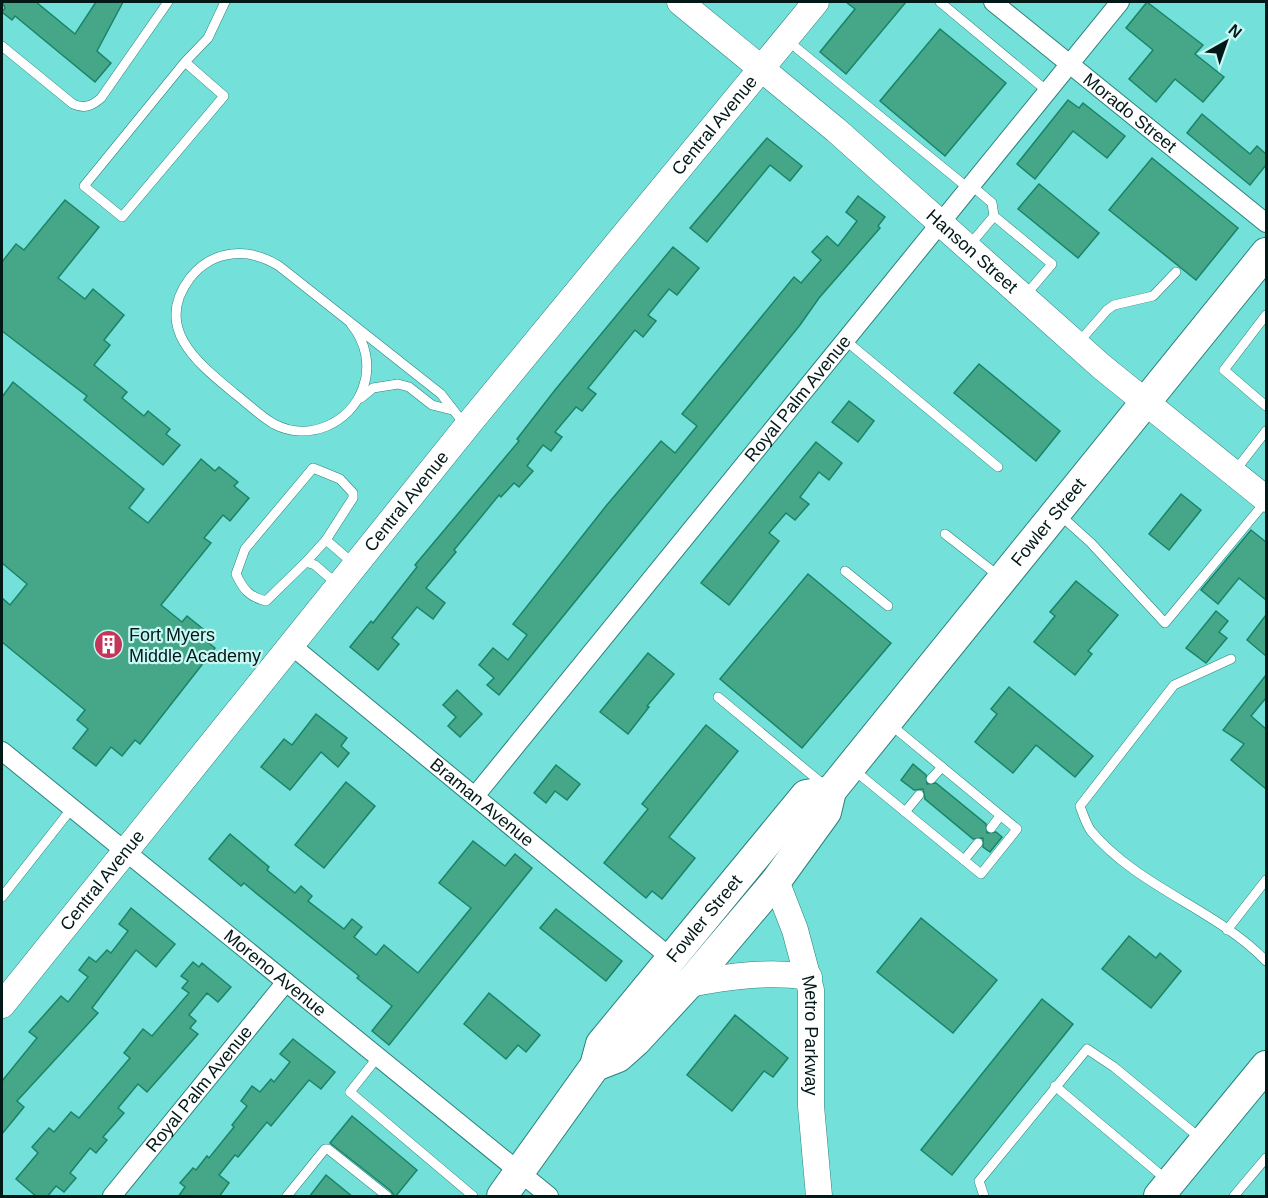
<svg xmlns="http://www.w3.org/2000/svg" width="1268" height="1198" viewBox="0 0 1268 1198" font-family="Helvetica,sans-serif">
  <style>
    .building { fill: #45a688; stroke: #198468; stroke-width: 1.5 }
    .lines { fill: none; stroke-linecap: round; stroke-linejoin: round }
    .lane-casing { stroke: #2b827d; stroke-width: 10 }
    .street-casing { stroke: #2b827d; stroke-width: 20 }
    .secondary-casing { stroke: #2b827d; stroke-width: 27 }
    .primary-casing { stroke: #2b827d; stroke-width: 32 }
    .lane { stroke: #fff; stroke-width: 9 }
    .street { stroke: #fff; stroke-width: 18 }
    .secondary { stroke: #fff; stroke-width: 26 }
    .primary { stroke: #fff; stroke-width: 30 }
    .labels { text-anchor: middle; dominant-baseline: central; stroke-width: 4.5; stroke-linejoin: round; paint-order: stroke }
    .street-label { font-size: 18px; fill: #021918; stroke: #c6f8f4 }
    .poi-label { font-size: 18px; fill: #021918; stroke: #c6f8f4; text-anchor: start }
  </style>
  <rect width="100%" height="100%" fill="#73e1da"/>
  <g class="building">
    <polygon points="2,2 36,2 75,34 96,2 123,2 97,51 111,63 95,82 15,16 12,20 2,12 5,8"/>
    <polygon points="846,2 906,2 846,74 820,52 855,9"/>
    <polygon points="1147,2 1203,45 1195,54 1224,77 1203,102 1175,79 1156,102 1129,79 1153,50 1126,28"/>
    <polygon points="940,29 1006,83 945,156 880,101"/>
    <polygon points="1068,100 1079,108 1083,103 1125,136 1107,158 1073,131 1035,179 1017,164"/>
    <polygon points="1202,114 1250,154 1257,146 1266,154 1266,165 1250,185 1187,133"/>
    <polygon points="767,138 802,166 790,181 770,165 707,242 690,228"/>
    <polygon points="1152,158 1238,228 1196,280 1109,210"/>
    <polygon points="1039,184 1099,233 1078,258 1018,209"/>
    <polygon points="858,196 885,217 878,226 880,228 819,298 800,325 499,695 487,685 494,678 479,665 493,648 508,660 527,635 513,624 606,506 661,441 675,453 697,426 682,414 794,277 801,283 821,260 812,252 827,236 838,246 857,221 846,212"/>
    <polygon points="65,200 99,227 58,278 85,299 93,289 124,315 104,340 110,345 94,365 127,392 122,398 144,416 148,411 170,429 166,434 180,445 163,465 84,400 87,396 2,331 2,262 16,244 24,250"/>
    <polygon points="673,247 699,268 677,295 669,289 648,315 656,321 643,337 635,330 588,388 596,394 582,411 576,407 555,432 562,437 551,451 543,445 527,466 533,471 519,487 514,483 501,497 499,495 454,550 456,552 426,588 445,603 433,619 417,607 392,638 399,644 378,670 350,647 371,621 373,623 417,567 415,565 519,441 517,439 555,390"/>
    <polygon points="979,364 1060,431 1036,461 954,393"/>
    <polygon points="13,382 144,489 129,508 148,523 201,459 215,471 219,467 238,482 234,486 249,498 230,521 223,515 204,538 211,543 161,605 182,622 187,616 203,629 199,635 215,648 140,744 135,740 122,756 111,747 96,766 73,748 88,729 77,720 85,710 2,642 2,598 10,605 27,584 2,563 2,397"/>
    <polygon points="849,401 874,421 858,442 832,422"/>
    <polygon points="816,442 842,463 829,480 819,472 800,497 809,504 795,520 786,513 769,533 779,541 729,605 701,583"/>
    <polygon points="1181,494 1201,510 1169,550 1149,534"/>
    <polygon points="1251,530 1266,542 1266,600 1239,578 1218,604 1201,590"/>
    <polygon points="808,574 891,643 802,748 720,679"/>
    <polygon points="1076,581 1118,615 1088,651 1092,654 1075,675 1034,642 1055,616 1050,612"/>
    <polygon points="1216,611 1228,621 1219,632 1227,638 1206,663 1186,648"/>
    <polygon points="1266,615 1266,656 1247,640"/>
    <polygon points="648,653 674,674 647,706 649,707 628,734 600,712"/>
    <polygon points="1266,675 1266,698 1251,716 1266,729 1266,789 1231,760 1244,744 1223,730"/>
    <polygon points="1009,687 1093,756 1075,777 1036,745 1013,773 975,742 997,714 991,709"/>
    <polygon points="457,690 482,714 460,737 448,726 456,717 443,705"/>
    <polygon points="316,714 347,738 341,746 349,753 338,767 321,752 290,790 261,767 284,739 292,745"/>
    <polygon points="706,725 738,751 669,837 695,858 662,899 652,891 646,898 604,863 648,809 642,804"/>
    <polygon points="913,764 926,775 927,784 936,783 986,824 987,833 996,832 1002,837 990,852 983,847 983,838 973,839 925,799 923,789 914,790 901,780"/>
    <polygon points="556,765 580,784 567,800 555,791 546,803 534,793"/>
    <polygon points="346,782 375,806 324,868 295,845"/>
    <polygon points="230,834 269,867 267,870 295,893 301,886 312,896 308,901 344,929 352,919 362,927 354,937 376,955 384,945 418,973 471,908 439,883 473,841 505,866 515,854 532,868 389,1045 372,1031 392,1006 357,978 359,976 251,889 244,883 241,886 209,859"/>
    <polygon points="131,908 175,944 156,967 136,950 92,1008 98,1013 17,1101 24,1107 2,1134 2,1081 37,1038 29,1032 61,996 68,1002 88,977 79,970 89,957 96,962 107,950 111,953 128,931 119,924"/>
    <polygon points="556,909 622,961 606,981 540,928"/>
    <polygon points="921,918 997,980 953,1033 877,972"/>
    <polygon points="1129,936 1156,958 1160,953 1181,971 1151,1008 1102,969"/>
    <polygon points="193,962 199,967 202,963 231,987 218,1002 207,993 189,1015 196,1021 190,1028 198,1034 147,1092 138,1084 118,1108 124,1113 103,1137 107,1140 96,1153 90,1148 70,1173 76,1178 64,1192 56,1186 47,1197 37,1197 16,1179 38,1153 32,1147 49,1128 54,1132 71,1112 79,1118 130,1058 124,1053 143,1029 152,1036 189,993 182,988 188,981 181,976"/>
    <polygon points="489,993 540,1035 526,1052 518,1045 506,1059 464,1024"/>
    <polygon points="1042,999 1073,1024 952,1175 921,1150"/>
    <polygon points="735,1015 788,1058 773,1077 764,1071 732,1111 687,1075"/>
    <polygon points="293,1039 335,1072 321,1089 309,1080 271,1126 267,1122 238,1157 235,1155 219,1175 229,1183 219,1197 178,1197 185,1187 180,1183 193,1168 196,1170 207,1156 209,1158 234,1127 232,1125 247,1106 241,1101 252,1086 260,1092 271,1079 274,1082 290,1062 280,1054"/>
    <polygon points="352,1116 417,1170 395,1197 391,1191 330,1143"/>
    <polygon points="326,1175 353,1197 309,1197"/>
  </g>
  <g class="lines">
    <defs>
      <g id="lane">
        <polyline points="940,2 1047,91"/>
        <polyline points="788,41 968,188"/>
        <path d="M2 46 73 104C84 109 92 106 101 98L168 2"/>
        <polyline points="185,62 224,96 122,217 84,186 185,62 208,38 225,2"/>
        <polyline points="971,185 992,203 994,216"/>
        <polyline points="968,247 994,216 1052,264 1024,297"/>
        <polyline points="1266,315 1224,370 1266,406"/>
        <path d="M351 324C366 342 371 366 363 388 350 424 308 442 274 424 260 416 247 403 234 393 199 364 152 328 190 278 213 249 249 247 279 266L441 394 465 425"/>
        <polyline points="845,340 998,467"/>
        <polyline points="1078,343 1107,310 1114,305 1153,296 1176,272"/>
        <polyline points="361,398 373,388 398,384 409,387 432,405 452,410"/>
        <polyline points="1235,471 1266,431"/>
        <polyline points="1060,515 1091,543 1165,623 1266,501"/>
        <polyline points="945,534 1000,577"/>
        <polyline points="306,562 326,540"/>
        <polyline points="845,571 888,606"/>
        <path d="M338 585 315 565 306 562 266 601C249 597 243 589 236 574L245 549 313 468 340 479 353 493V498L326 540 354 564"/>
        <path d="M1231 659 1174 685 1080 806C1083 814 1086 824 1091 831 1139 888 1216 909 1266 961"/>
        <polyline points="718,697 824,785"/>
        <polyline points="854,770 981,874 1017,829 891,725"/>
        <polyline points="931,779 942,767"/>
        <polyline points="905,812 919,795"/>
        <polyline points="991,828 1000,816"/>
        <polyline points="964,860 978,843"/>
        <polyline points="2,897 72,808"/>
        <polyline points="1227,930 1266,880"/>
        <polyline points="377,1058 350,1092 473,1196"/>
        <polyline points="1055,1086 1168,1181"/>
        <polyline points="287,1196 325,1149 328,1149 387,1196"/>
        <polyline points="984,1196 979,1181 1087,1049 1114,1067 1200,1138"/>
        <polyline points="1234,1196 1266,1158"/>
      </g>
      <g id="street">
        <path id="s1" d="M993 2 1266 223"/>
        <path id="s2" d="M292 646 671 958"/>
        <path id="s3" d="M2 751 549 1196"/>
        <path id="s4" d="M475 796 1120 2"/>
        <path id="s5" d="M112 1196 286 982"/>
      </g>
      <g id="secondary">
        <path id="s6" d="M680 2 836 130 1102 367 1266 499"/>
        <path id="s7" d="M776 881 795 930 811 990V1106L819 1196"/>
        <path d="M689 984C730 976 768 971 809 977"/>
        <path id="s8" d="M2 1005 467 426 816 2"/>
      </g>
      <g id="primary">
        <path id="s9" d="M595 1066 618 1057 636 1041 696 976 776 881 826 812 831 791 1266 253"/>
        <path id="s10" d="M502 1196 595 1066 601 1044 806 795 831 791"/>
        <polyline points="1159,1196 1266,1066"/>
      </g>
    </defs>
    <use href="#lane" class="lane-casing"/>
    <use href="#street" class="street-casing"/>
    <use href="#secondary" class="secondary-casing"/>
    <use href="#primary" class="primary-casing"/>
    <use href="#lane" class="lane"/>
    <use href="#street" class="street"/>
    <use href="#secondary" class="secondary"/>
    <use href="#primary" class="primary"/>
  </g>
  <defs>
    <symbol id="building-disc" viewBox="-11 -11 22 22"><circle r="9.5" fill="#c4355a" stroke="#c6f8f4"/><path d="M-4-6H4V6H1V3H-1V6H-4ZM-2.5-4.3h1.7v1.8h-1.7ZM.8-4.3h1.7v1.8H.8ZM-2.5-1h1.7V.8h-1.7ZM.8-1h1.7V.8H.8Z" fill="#fff"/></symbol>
  </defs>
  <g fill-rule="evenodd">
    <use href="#building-disc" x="92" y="628" width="33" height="33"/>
  </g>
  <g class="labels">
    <g class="street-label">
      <text stroke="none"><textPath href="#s1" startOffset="176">Morado Street</textPath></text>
      <text stroke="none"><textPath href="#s8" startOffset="1132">Central Avenue</textPath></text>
      <text stroke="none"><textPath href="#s6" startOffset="384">Hanson Street</textPath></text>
      <text stroke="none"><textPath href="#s4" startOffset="512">Royal Palm Avenue</textPath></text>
      <text stroke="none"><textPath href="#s8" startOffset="646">Central Avenue</textPath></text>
      <text stroke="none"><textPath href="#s9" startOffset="714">Fowler Street</textPath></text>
      <text stroke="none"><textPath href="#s2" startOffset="246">Braman Avenue</textPath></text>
      <text stroke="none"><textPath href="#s8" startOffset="160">Central Avenue</textPath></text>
      <text stroke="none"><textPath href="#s10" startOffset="345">Fowler Street</textPath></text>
      <text stroke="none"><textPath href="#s3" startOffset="352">Moreno Avenue</textPath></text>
      <text stroke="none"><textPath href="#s7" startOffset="160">Metro Parkway</textPath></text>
      <text stroke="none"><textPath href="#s5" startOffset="138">Royal Palm Avenue</textPath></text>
    </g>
    <g class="poi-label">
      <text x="129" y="635">Fort Myers<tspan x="129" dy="21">Middle Academy</tspan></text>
    </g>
  </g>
  <rect width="1268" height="1198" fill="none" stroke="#021918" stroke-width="6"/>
  <g transform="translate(1226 42) rotate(40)" stroke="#c6f8f4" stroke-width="4.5" paint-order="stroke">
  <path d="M0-4.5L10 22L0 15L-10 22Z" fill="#021918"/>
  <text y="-9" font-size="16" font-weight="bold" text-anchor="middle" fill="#021918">N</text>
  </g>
</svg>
